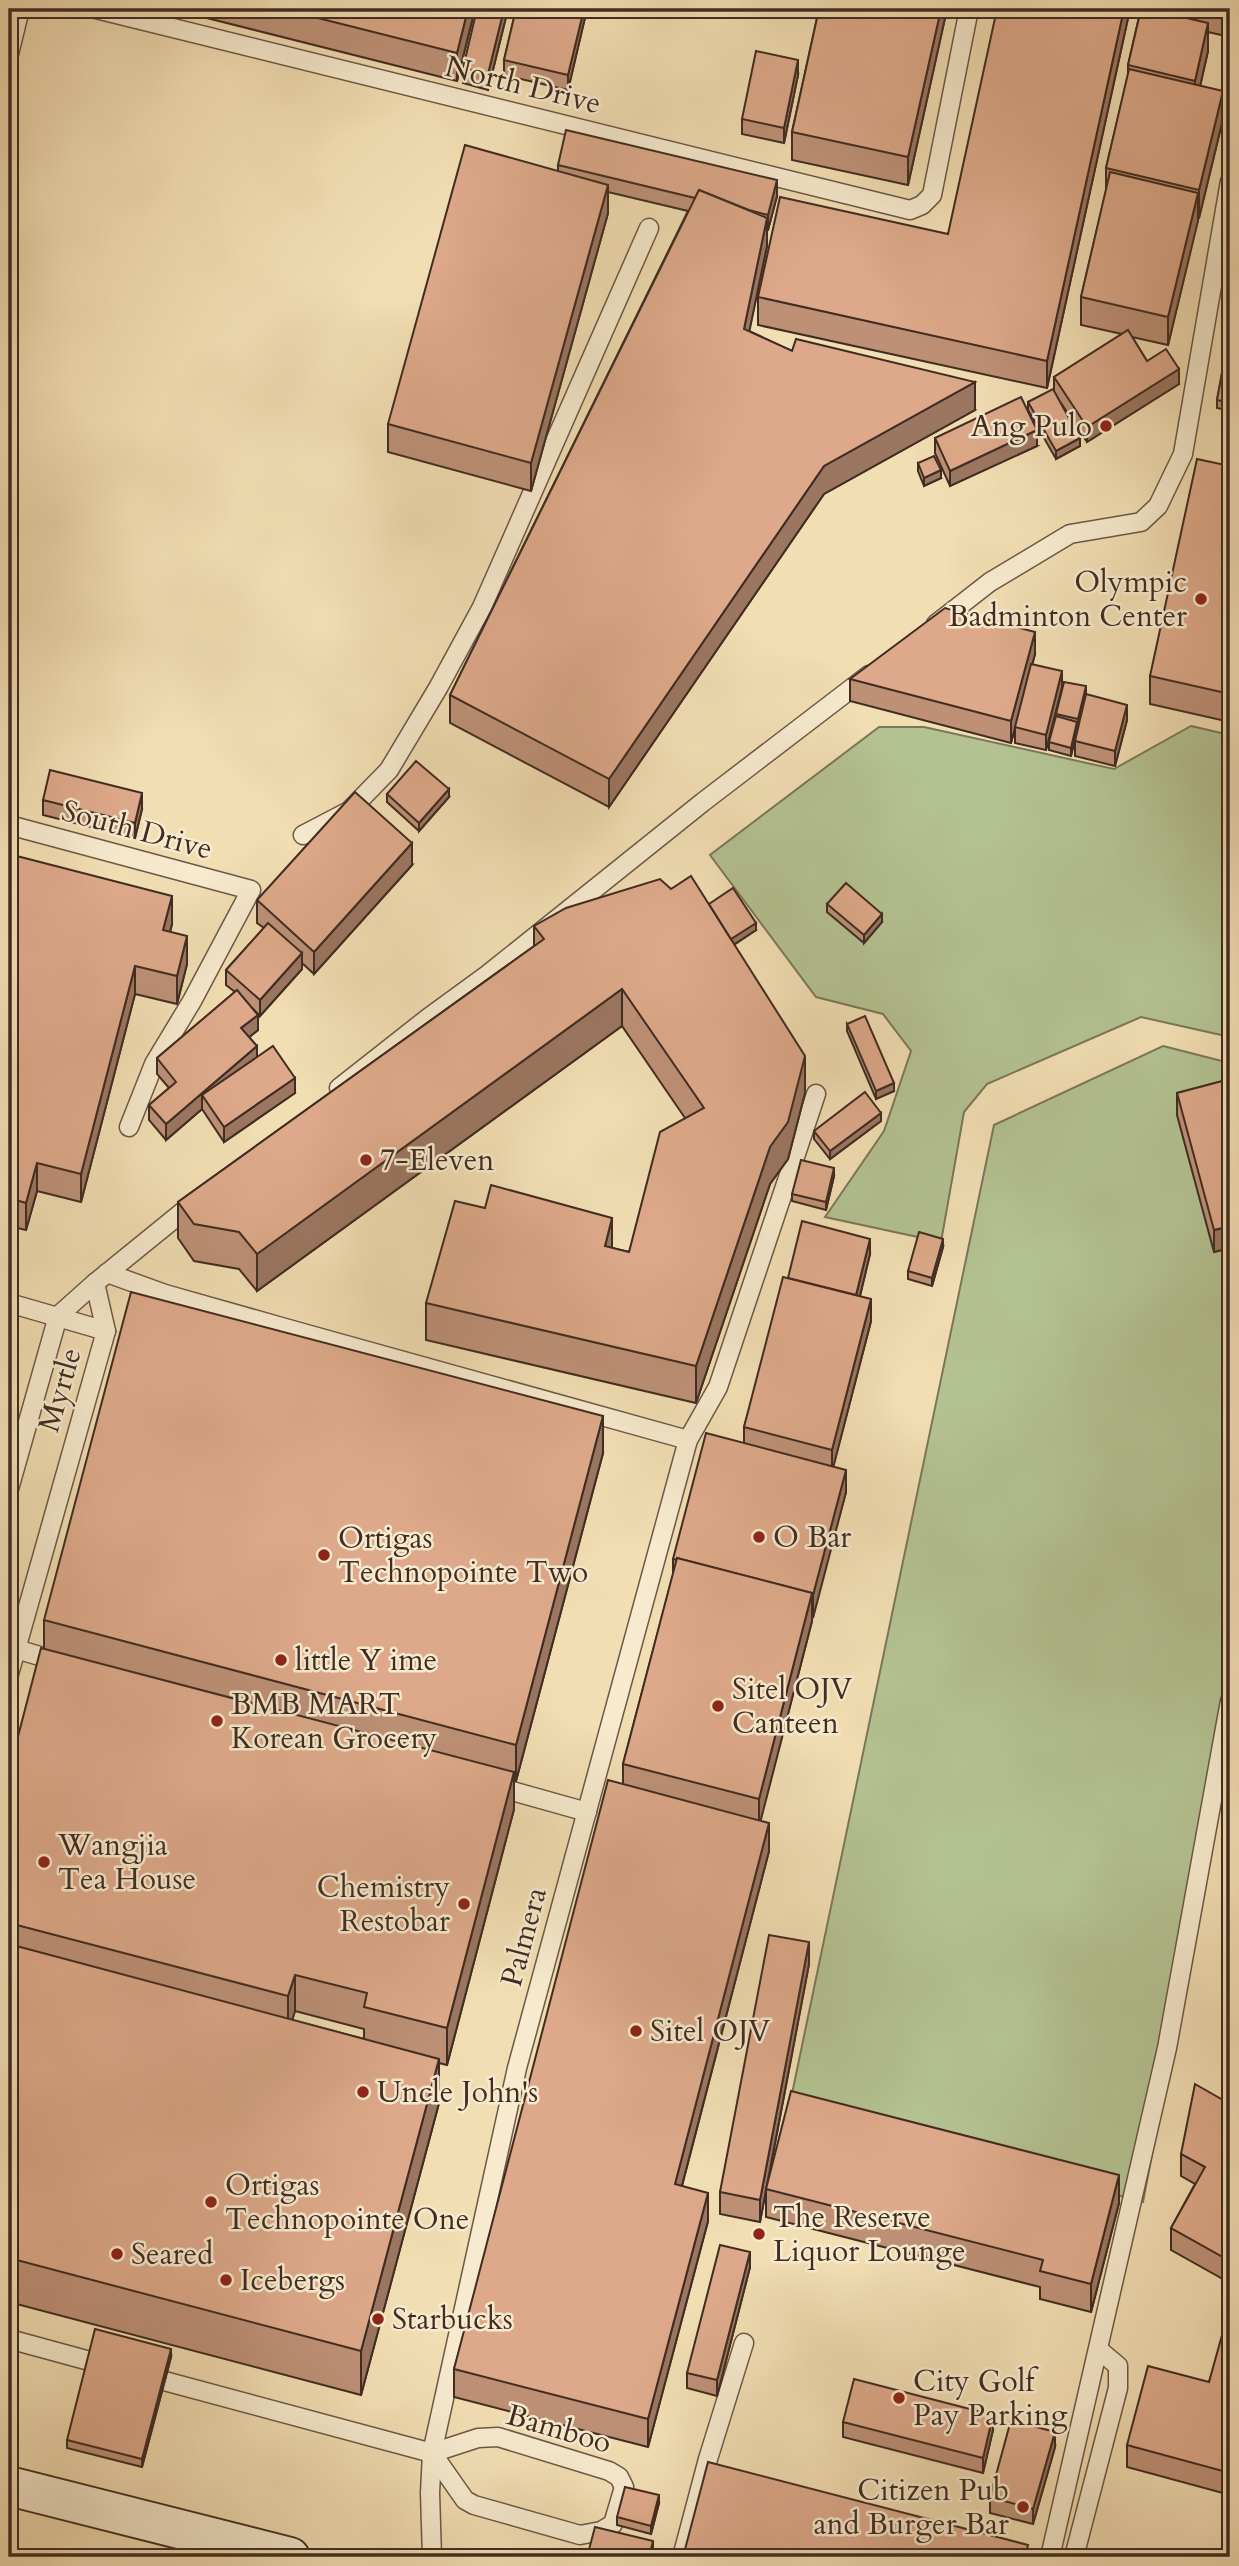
<svg xmlns="http://www.w3.org/2000/svg" width="1239" height="2566" viewBox="0 0 1239 2566" font-family="Cardo,serif">
  <style>
    .green { fill: #b4c291; stroke: #7a775a; stroke-width: 2 }
    .lines { fill: none; stroke-linecap: round; stroke-linejoin: round }
    .service-casing { stroke: #6c5846; stroke-width: 21 }
    .secondary-casing { stroke: #402c22; stroke-width: 42 }
    .service { stroke: #f7eace; stroke-width: 18 }
    .secondary { stroke: #f7eace; stroke-width: 38 }
    .wall { fill: #be9177; stroke: #402c22; stroke-width: 2; fill-rule: evenodd }
    .shaded-wall { fill: #9b7661; stroke: #402c22; stroke-width: 2 }
    .building { fill: #dda98a; stroke: #402c22; stroke-width: 2 }
    .poi-dot { fill: #8f2418; stroke: #f7eace; stroke-width: 2.5 }
    .labels { text-anchor: middle; dominant-baseline: central; stroke-width: 5; stroke-linejoin: round; paint-order: stroke }
    .street-label { font-size: 30px; fill: #402c22; stroke: #f7eace }
    .poi-label { font-size: 30px; fill: #402c22; stroke: #f7eace; text-anchor: start }
  </style>
  <rect width="100%" height="100%" fill="#f2deb3"/>
  <filter id="stains"><feTurbulence type="fractalNoise" baseFrequency=".00286" numOctaves="4"/><feColorMatrix values="0 0 0 0 .2 0 0 0 0 .09 0 0 0 0 .02 0 0 0 .5 -.17"/></filter>
  <radialGradient id="worn" r=".72"><stop offset=".6" stop-color="#630" stop-opacity="0"/><stop offset="1" stop-color="#630" stop-opacity=".3"/></radialGradient>
  <g class="green">
    <polygon points="1191,726 1230,735 1230,1037 1141,1017 987,1084 964,1112 941,1242 825,1217 884,1131 911,1051 883,1014 816,997 710,855 879,727 924,727 1114,769"/>
    <polygon points="1163,1046 1230,1063 1230,1742 1143,2202 789,2108 994,1125"/>
  </g>
  <g class="lines">
    <defs>
      <g id="service">
        <polyline points="96,9 910,210 922,205 932,195 969,9"/>
        <polyline points="9,54 20,9"/>
        <polyline points="936,624 990,582 1070,534 1141,522 1158,506 1183,454 1230,181"/>
        <polyline points="9,825 251,890 192,1001 154,1064 129,1127"/>
        <polyline points="303,835 349,811 389,770 438,688 482,607 649,228"/>
        <polyline points="339,1088 428,1018 487,975 703,802 869,675"/>
        <polyline points="107,1273 165,1294 285,1328 688,1440"/>
        <polyline points="9,1303 106,1331"/>
        <polyline points="9,1489 58,1316 95,1283 196,1201"/>
        <polyline points="16,1649 60,1662"/>
        <polyline points="9,1674 106,1331 95,1283"/>
        <polyline points="494,1786 587,1812"/>
        <polyline points="9,2339 108,2366"/>
        <polyline points="142,2375 432,2453 478,2438 498,2437 609,2471 619,2477 624,2487 613,2524 601,2531 580,2535 474,2505 465,2500 432,2453"/>
        <polyline points="432,2557 430,2493 432,2453 517,2068 688,1440 718,1387 816,1094"/>
        <polyline points="682,2557 708,2459 744,2343"/>
        <polyline points="1050,2557 1167,2048 1230,1701"/>
        <polyline points="1074,2557 1118,2388 1118,2366 1099,2350"/>
      </g>
      <polyline id="secondary" points="9,2486 290,2557"/>
    </defs>
    <use href="#service" class="service-casing"/>
    <use href="#secondary" class="secondary-casing"/>
    <use href="#service" class="service"/>
    <use href="#secondary" class="secondary"/>
  </g>
  <g class="wall">
    <polygon points="171,9 475,9 457,81"/>
    <polygon points="508,9 488,90 463,83 463,68"/>
    <polygon points="516,9 587,9 568,90 504,75 504,60"/>
    <polygon points="819,9 947,9 908,185 792,160 792,132"/>
    <polygon points="1130,9 1047,388 758,325 758,297 948,234"/>
    <polygon points="1134,9 1230,9 1230,37 1208,32 1208,51 1200,86 1223,119 1199,218 1198,218 1168,345 1132,337 1147,361 1179,384 1087,442 1061,403 1080,446 1056,459 1028,410 1028,402 1054,390 1054,377 1122,334 1081,325 1081,297 1106,191 1106,168 1128,76 1128,65 1139,17 1134,16"/>
    <polygon points="798,75 784,143 742,134 742,119"/>
    <polygon points="558,165 777,196 768,230 767,230 767,246 749,331 792,351 975,410 824,494 609,807 450,723 450,695 688,211 608,192 608,213 531,491 388,452 388,424 558,171"/>
    <polygon points="1230,330 1230,411 1217,408 1217,400"/>
    <polygon points="935,438 1037,446 950,486 935,453"/>
    <polygon points="918,463 941,478 924,486 918,471"/>
    <polygon points="1230,466 1230,722 1150,704 1150,676"/>
    <polygon points="1035,654 1032,665 1062,687 1046,750 1015,743 1015,727 1016,723 1011,743 850,701 850,679"/>
    <polygon points="1086,695 1127,720 1115,766 1075,756 1075,741 1078,727 1071,756 1049,750 1049,742 1056,714"/>
    <polygon points="387,794 449,797 419,831 387,802"/>
    <polygon points="43,800 142,809 135,838 43,815"/>
    <polygon points="9,854 172,924 170,932 187,964 177,1004 135,994 81,1202 37,1191 26,1230 9,1226"/>
    <polygon points="412,865 314,974 302,963 302,969 260,1016 254,1010 258,1030 249,1037 257,1057 295,1093 224,1142 202,1109 166,1140 149,1120 149,1105 169,1088 157,1074 157,1058 235,992 226,985 226,970 264,928 257,923 257,900"/>
    <polygon points="671,889 709,904 756,930 734,945 805,1093 788,1159 770,1184 696,1403 426,1340 426,1303 612,1248 629,1252 685,1118 622,1026 257,1291 239,1269 194,1261 178,1238 178,1202 534,946 534,926"/>
    <polygon points="827,904 882,922 864,943 827,912"/>
    <polygon points="847,1024 894,1091 876,1099 847,1031"/>
    <polygon points="1230,1079 1230,1248 1214,1252 1177,1115 1177,1093"/>
    <polygon points="881,1121 830,1159 814,1139 814,1131"/>
    <polygon points="834,1176 826,1210 792,1201 792,1194"/>
    <polygon points="943,1247 932,1286 908,1279 908,1271"/>
    <polygon points="870,1254 860,1296 871,1321 833,1467 846,1492 812,1617 812,1621 760,1821 769,1851 682,2186 708,2221 648,2447 454,2397 454,2369 623,1784 623,1764 673,1575 673,1559 744,1443 744,1427 788,1278"/>
    <path d="M603 1453 516 1781H514V1809L447 2065 439 2063V2103L361 2395 9 2302V1771L44 1649V1620ZM295 2011 364 2029V2039L292 2020Z"/>
    <polygon points="809,1964 767,2186 1119,2203 1091,2312 1040,2299 1040,2287 766,2217 766,2190 760,2222 720,2214 720,2192"/>
    <polygon points="1230,2104 1230,2283 1171,2250 1171,2228 1195,2184 1181,2176 1181,2154"/>
    <polygon points="750,2267 717,2396 687,2388 687,2373"/>
    <polygon points="1230,2318 1230,2495 1127,2467 1127,2445 1209,2382"/>
    <polygon points="171,2357 142,2467 67,2448 67,2440"/>
    <polygon points="843,2422 993,2430 983,2473 843,2437"/>
    <polygon points="1055,2447 1033,2524 990,2513 990,2497"/>
    <polygon points="659,2503 651,2534 617,2525 617,2517"/>
  </g>
  <g class="shaded-wall">
    <polygon points="468,9 475,9 457,81 457,53"/>
    <polygon points="504,9 508,9 488,90 488,74"/>
    <polygon points="584,9 587,9 568,90 568,75"/>
    <polygon points="941,9 947,9 908,185 908,157"/>
    <polygon points="1124,9 1130,9 1047,388 1047,361"/>
    <polygon points="1208,23 1208,51 1195,109 1195,81"/>
    <polygon points="798,60 798,75 784,143 784,128"/>
    <polygon points="1223,91 1223,119 1199,218 1199,190"/>
    <polygon points="777,180 777,196 768,230 768,215"/>
    <polygon points="608,185 608,213 531,491 531,463"/>
    <polygon points="1198,193 1198,221 1168,345 1168,317"/>
    <polygon points="767,218 767,246 744,357 744,329"/>
    <polygon points="1179,369 1179,384 1087,442 1087,427"/>
    <polygon points="975,382 975,410 824,494 609,807 609,779 824,466"/>
    <polygon points="1037,430 1037,446 950,486 950,471"/>
    <polygon points="1080,438 1080,446 1056,459 1056,451"/>
    <polygon points="941,470 941,478 924,486 924,478"/>
    <polygon points="1035,632 1035,654 1011,743 1011,721"/>
    <polygon points="1062,671 1062,687 1046,750 1046,735"/>
    <polygon points="1086,686 1086,694 1078,727 1078,719"/>
    <polygon points="1127,705 1127,720 1115,766 1115,751"/>
    <polygon points="1077,722 1077,730 1071,756 1071,748"/>
    <polygon points="449,789 449,797 419,831 419,823"/>
    <polygon points="142,793 142,809 135,838 135,823"/>
    <polygon points="412,843 412,865 314,974 314,952"/>
    <polygon points="172,896 172,924 163,958 163,930"/>
    <polygon points="882,914 882,922 864,943 864,935"/>
    <polygon points="756,923 756,930 727,949 727,941"/>
    <polygon points="187,936 187,964 177,1004 177,976"/>
    <polygon points="302,953 302,969 260,1016 260,1000"/>
    <polygon points="135,966 135,994 81,1202 81,1174"/>
    <polygon points="622,989 622,1026 257,1291 257,1254"/>
    <polygon points="258,1015 258,1030 241,1044 241,1028"/>
    <polygon points="257,1046 257,1062 202,1095 202,1109 166,1140 166,1124"/>
    <polygon points="805,1056 805,1093 788,1159 770,1184 696,1403 696,1366 770,1147"/>
    <polygon points="295,1078 295,1093 224,1142 224,1127"/>
    <polygon points="894,1083 894,1091 876,1099 876,1091"/>
    <polygon points="881,1113 881,1121 830,1159 830,1151"/>
    <polygon points="37,1163 37,1191 26,1230 26,1203"/>
    <polygon points="834,1168 834,1176 826,1210 826,1202"/>
    <polygon points="612,1218 612,1255 605,1246"/>
    <polygon points="1230,1226 1230,1248 1214,1252 1214,1230"/>
    <polygon points="870,1239 870,1254 856,1312 856,1296"/>
    <polygon points="943,1239 943,1247 932,1286 932,1278"/>
    <polygon points="871,1299 871,1321 832,1472 832,1450"/>
    <polygon points="603,1416 603,1453 516,1781 516,1745"/>
    <polygon points="846,1470 846,1492 813,1618 813,1595"/>
    <polygon points="812,1593 812,1621 759,1827 759,1799"/>
    <polygon points="514,1772 514,1809 447,2065 447,2028"/>
    <polygon points="769,1823 769,1851 675,2212 675,2184"/>
    <polygon points="809,1942 809,1964 760,2222 760,2200"/>
    <polygon points="295,1975 295,2011 288,2033 288,1996"/>
    <polygon points="439,2059 439,2103 361,2395 361,2351"/>
    <polygon points="1119,2175 1119,2203 1091,2312 1091,2284"/>
    <polygon points="708,2193 708,2221 648,2447 648,2419"/>
    <polygon points="750,2252 750,2267 717,2396 717,2380"/>
    <polygon points="171,2349 171,2357 142,2467 142,2459"/>
    <polygon points="993,2415 993,2430 983,2473 983,2458"/>
    <polygon points="1055,2432 1055,2447 1033,2524 1033,2509"/>
    <polygon points="659,2495 659,2503 651,2534 651,2526"/>
    <polygon points="653,2541 653,2557 649,2557"/>
  </g>
  <g class="building">
    <polygon points="282,9 468,9 457,53"/>
    <polygon points="477,9 504,9 488,74 463,68"/>
    <polygon points="516,9 584,9 568,75 504,60"/>
    <polygon points="819,9 941,9 908,157 792,132"/>
    <polygon points="997,9 1124,9 1047,361 758,297 780,197 948,234"/>
    <polygon points="1141,9 1148,9 1208,23 1195,81 1128,65"/>
    <polygon points="756,51 798,60 784,128 742,119"/>
    <polygon points="1129,69 1223,91 1199,190 1106,168"/>
    <polygon points="566,130 777,180 768,215 749,210 699,190 695,198 558,165"/>
    <polygon points="465,145 608,185 531,463 388,424"/>
    <polygon points="1110,172 1198,193 1168,317 1081,297"/>
    <polygon points="699,190 767,218 744,329 792,351 796,339 975,382 824,466 609,779 450,695"/>
    <polygon points="1128,330 1147,361 1166,349 1179,369 1087,427 1054,377"/>
    <polygon points="1230,330 1230,403 1217,400"/>
    <polygon points="1053,389 1080,438 1056,451 1028,402"/>
    <polygon points="1021,397 1037,430 950,471 935,438"/>
    <polygon points="934,456 941,470 924,478 918,463"/>
    <polygon points="1197,459 1230,466 1230,694 1150,676"/>
    <polygon points="945,608 1035,632 1011,721 850,679"/>
    <polygon points="1031,664 1062,671 1046,735 1015,727"/>
    <polygon points="1064,682 1086,686 1078,719 1056,714"/>
    <polygon points="1086,694 1127,705 1115,751 1075,741"/>
    <polygon points="1056,716 1077,722 1071,748 1049,742"/>
    <polygon points="416,761 449,789 419,823 387,794"/>
    <polygon points="50,770 142,793 135,823 43,800"/>
    <polygon points="355,792 412,843 314,952 257,900"/>
    <polygon points="9,854 172,896 163,930 187,936 177,976 135,966 81,1174 37,1163 26,1203 9,1198"/>
    <polygon points="691,876 805,1056 788,1122 770,1147 696,1366 426,1303 455,1201 485,1208 491,1185 612,1218 605,1246 629,1252 660,1132 704,1108 622,989 257,1254 239,1232 194,1224 178,1202 544,939 534,926 566,908 660,879 671,889"/>
    <polygon points="846,883 882,914 864,935 827,904"/>
    <polygon points="733,888 756,923 731,939 709,904"/>
    <polygon points="268,923 302,953 260,1000 226,970"/>
    <polygon points="237,990 258,1015 241,1028 257,1046 166,1124 149,1105 176,1082 157,1058"/>
    <polygon points="865,1016 894,1083 876,1091 847,1024"/>
    <polygon points="273,1046 295,1078 224,1127 202,1095"/>
    <polygon points="1230,1079 1230,1226 1214,1230 1177,1093"/>
    <polygon points="865,1092 881,1113 830,1151 814,1131"/>
    <polygon points="801,1160 834,1168 826,1202 792,1194"/>
    <polygon points="802,1221 870,1239 856,1295 788,1278"/>
    <polygon points="919,1232 943,1239 932,1278 908,1271"/>
    <polygon points="783,1277 871,1299 832,1450 744,1427"/>
    <polygon points="131,1292 603,1416 516,1745 44,1620"/>
    <polygon points="706,1433 846,1470 813,1595 812,1595 812,1593 677,1558 677,1560 673,1559"/>
    <polygon points="677,1558 812,1593 759,1799 623,1764"/>
    <polygon points="41,1648 514,1772 447,2028 364,2007 367,1993 295,1975 288,1996 9,1923 9,1771"/>
    <polygon points="608,1780 769,1823 675,2184 708,2193 648,2419 454,2369"/>
    <polygon points="769,1935 809,1942 760,2200 720,2192"/>
    <polygon points="9,1944 439,2059 361,2351 9,2258"/>
    <polygon points="1195,2084 1230,2104 1230,2261 1171,2228 1205,2167 1181,2154"/>
    <polygon points="791,2091 1119,2175 1091,2284 1040,2271 1043,2260 766,2189"/>
    <polygon points="720,2245 750,2252 717,2380 687,2373"/>
    <polygon points="1227,2317 1230,2318 1230,2473 1127,2445 1148,2366 1209,2382"/>
    <polygon points="95,2329 171,2349 142,2459 67,2440"/>
    <polygon points="854,2379 993,2415 983,2458 843,2422"/>
    <polygon points="1011,2420 1055,2432 1033,2509 990,2497"/>
    <polygon points="708,2462 1028,2545 1025,2557 683,2557"/>
    <polygon points="625,2487 659,2495 651,2526 617,2517"/>
    <polygon points="595,2527 653,2541 649,2557 587,2557"/>
  </g>
  <g class="poi-dot">
    <circle cx="1106" cy="426" r="7"/>
    <circle cx="1201" cy="599" r="7"/>
    <circle cx="366" cy="1160" r="7"/>
    <circle cx="759" cy="1537" r="7"/>
    <circle cx="324" cy="1555" r="7"/>
    <circle cx="281" cy="1660" r="7"/>
    <circle cx="718" cy="1706" r="7"/>
    <circle cx="217" cy="1721" r="7"/>
    <circle cx="44" cy="1862" r="7"/>
    <circle cx="464" cy="1904" r="7"/>
    <circle cx="636" cy="2031" r="7"/>
    <circle cx="363" cy="2092" r="7"/>
    <circle cx="211" cy="2202" r="7"/>
    <circle cx="759" cy="2234" r="7"/>
    <circle cx="117" cy="2254" r="7"/>
    <circle cx="226" cy="2280" r="7"/>
    <circle cx="378" cy="2319" r="7"/>
    <circle cx="899" cy="2398" r="7"/>
    <circle cx="1023" cy="2507" r="7"/>
  </g>
  <g class="labels">
    <g class="street-label">
      <text transform="translate(523 85) rotate(14)">North Drive</text>
      <text transform="translate(137 830) rotate(15)">South Drive</text>
      <text transform="translate(60 1390) rotate(-74)">Myrtle</text>
      <text transform="translate(524 1937) rotate(-75)">Palmera</text>
      <text transform="translate(559 2429) rotate(16)">Bamboo</text>
    </g>
    <g class="poi-label">
      <text x="1092" y="426" text-anchor="end">Ang Pulo</text>
      <text x="1187" y="582" text-anchor="end">Olympic<tspan x="1187" dy="34">Badminton Center</tspan></text>
      <text x="380" y="1160">7-Eleven</text>
      <text x="773" y="1537">O Bar</text>
      <text x="338" y="1538">Ortigas<tspan x="338" dy="34">Technopointe Two</tspan></text>
      <text x="295" y="1660">little Y ime</text>
      <text x="732" y="1689">Sitel OJV<tspan x="732" dy="34">Canteen</tspan></text>
      <text x="231" y="1704">BMB MART<tspan x="231" dy="34">Korean Grocery</tspan></text>
      <text x="58" y="1845">Wangjia<tspan x="58" dy="34">Tea House</tspan></text>
      <text x="450" y="1887" text-anchor="end">Chemistry<tspan x="450" dy="34">Restobar</tspan></text>
      <text x="650" y="2031">Sitel OJV</text>
      <text x="377" y="2092">Uncle John's</text>
      <text x="225" y="2185">Ortigas<tspan x="225" dy="34">Technopointe One</tspan></text>
      <text x="773" y="2217">The Reserve<tspan x="773" dy="34">Liquor Lounge</tspan></text>
      <text x="131" y="2254">Seared</text>
      <text x="240" y="2280">Icebergs</text>
      <text x="392" y="2319">Starbucks</text>
      <text x="913" y="2381">City Golf<tspan x="913" dy="34">Pay Parking</tspan></text>
      <text x="1009" y="2490" text-anchor="end">Citizen Pub<tspan x="1009" dy="34">and Burger Bar</tspan></text>
    </g>
  </g>
  <rect width="1239" height="2566" fill="none" stroke="#f2deb3" stroke-width="35"/>
  <rect x="10" y="10" width="1218" height="2545" fill="none" stroke="#402c22" stroke-width="3.5"/>
  <rect x="18" y="18" width="1204" height="2531" fill="none" stroke="#402c22" stroke-width="2"/>
  <rect width="100%" height="100%" filter="url(#stains)"/>
  <rect width="100%" height="100%" fill="url(#worn)"/>
</svg>
